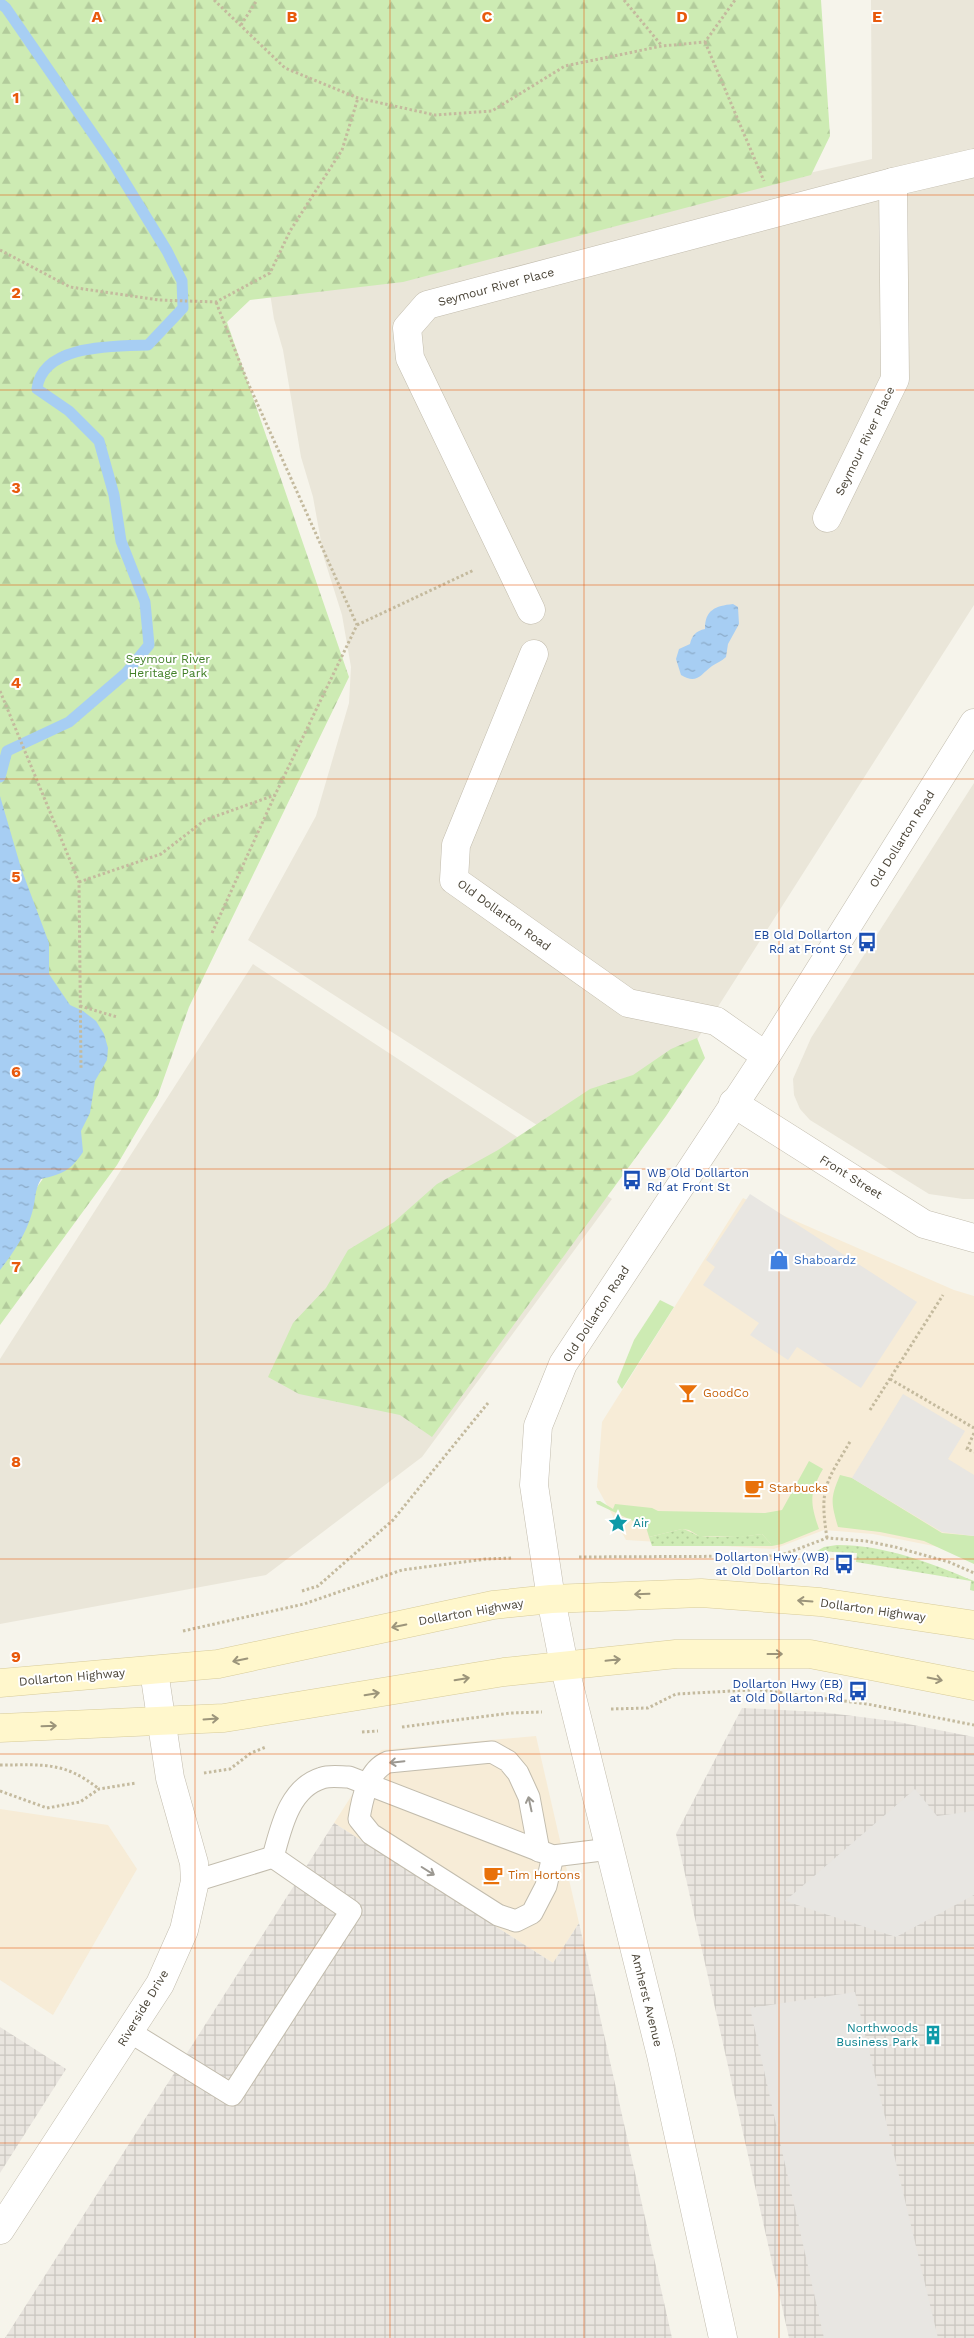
<svg xmlns="http://www.w3.org/2000/svg" width="974" height="2338" viewBox="0 0 974 2338" font-family="'Work Sans',sans-serif">
  <style>
    .residential { fill: #eae6d9 }
    .commercial { fill: #f7ecd7 }
    .industrial { fill: url(#industrial-grid) }
    .grass { fill: url(#grass-dots) }
    .forest { fill: url(#forest-firs) }
    .garden { fill: #cdebb3 }
    .parking { fill: #e8e6e2 }
    .water { fill: url(#water-ripples) }
    .lines { fill: none; stroke-linecap: round; stroke-linejoin: round }
    .stream { stroke: #a7cef3; stroke-width: 11 }
    .lane-casing { stroke: #c2bcad; stroke-width: 23 }
    .street-casing { stroke: #c2bcad; stroke-width: 29 }
    .secondary-casing { stroke: #d7cb9a; stroke-width: 29 }
    .path { stroke: #c4ba9e; stroke-width: 3; stroke-dasharray: 2.5 2.5; stroke-linecap: butt }
    .lane { stroke: #fff; stroke-width: 21 }
    .street { stroke: #fff; stroke-width: 28 }
    .secondary { stroke: #fff7cc; stroke-width: 28 }
    .oneway { stroke: #9c957b }
    .oneway2 { stroke: #9c9992 }
    .grid { fill: none; stroke: #e8590c; stroke-width: 1; stroke-opacity: 0.55 }
    .labels { text-anchor: middle; dominant-baseline: central; stroke-width: 4; stroke-linejoin: round; paint-order: stroke }
    .street-label { font-size: 12px; fill: #4b4538; stroke: #fff }
    .park-label { font-size: 12px; fill: #428028; stroke: #fff }
    .transit-label { font-size: 12px; fill: #164399; stroke: #fff; text-anchor: end }
    .shop-label { font-size: 12px; fill: #366cbe; stroke: #fff; text-anchor: start }
    .food-label { font-size: 12px; fill: #c56008; stroke: #fff; text-anchor: start }
    .culture-label { font-size: 12px; fill: #0d838f; stroke: #fff; text-anchor: start }
    .grid-label { font-size: 16px; text-anchor: middle; font-weight: bold; fill: #e8590c; stroke: #fff; stroke-width: 4; stroke-linejoin: round; paint-order: stroke }
  </style>
  <defs>
    <pattern id="industrial-grid" width="8" height="8" patternUnits="userSpaceOnUse" patternTransform="scale(1.25)"><rect width="8" height="8" fill="#e9e5df"/><path d="M0 4h8M4 0v8" fill="none" stroke="#c9c6c0"/></pattern>
    <pattern id="grass-dots" width="8" height="8" patternUnits="userSpaceOnUse" patternTransform="scale(1.25)"><rect width="8" height="8" fill="#cdebb3"/><path d="M2 2h.1M6 6h.1" fill="none" stroke="#b2cb9b" stroke-width="1.8" stroke-linecap="round"/></pattern>
    <pattern id="forest-firs" width="22" height="20" patternUnits="userSpaceOnUse" patternTransform="scale(1.25)"><rect width="22" height="20" fill="#cdebb3"/><path d="M5 1l3.5 6h-7zM16 11l3.5 6h-7z" fill="#b2cb9b"/></pattern>
    <pattern id="water-ripples" width="26" height="14" patternUnits="userSpaceOnUse" patternTransform="scale(1.25)"><rect width="26" height="14" fill="#a7cef3"/><path d="M2 4q2-2 4 0t4 0M15 11q2-2 4 0t4 0" fill="none" stroke="#8aa9c6"/></pattern>
  </defs>
  <rect width="100%" height="100%" fill="#f6f4eb"/>
  <g class="residential">
    <polygon points="871,0 974,0 974,605 612,1173 248,940 316,816 349,703 351,667 342,615 324,558 313,497 301,457 283,350 274,319 270,293 872,159"/>
    <polygon points="974,783 974,1199 963,1199 929,1194 810,1120 800,1109 794,1095 793,1079 811,1038"/>
    <polygon points="253,964 612,1199 422,1457 266,1575 0,1624 0,1359"/>
  </g>
  <g class="commercial">
    <polygon points="743,1198 954,1290 974,1296 974,1554 873,1534 824,1530 774,1549 626,1540 597,1487 602,1422"/>
    <polygon points="536,1736 579,1923 553,1963 334,1823 381,1750"/>
    <polygon points="0,1809 108,1825 137,1869 53,2015 0,1980"/>
  </g>
  <g class="industrial">
    <polygon points="742,1708 821,1712 893,1721 974,1737 974,2338 789,2338 676,1834"/>
    <polygon points="334,1823 553,1963 579,1923 672,2338 5,2338"/>
    <polygon points="0,2027 66,2069 0,2173"/>
  </g>
  <g class="grass">
    <path d="M682 1529C689 1530 694 1535 701 1536 720 1538 743 1537 762 1534L771 1544H782L772 1546H652L649 1537Z"/>
    <path d="M837 1545C885 1545 931 1563 974 1581V1591L970 1590 971 1581 856 1562 857 1553 817 1551 824 1547Z"/>
  </g>
  <g class="forest">
    <polygon points="0,0 821,0 830,136 811,175 403,282 250,300 227,322 349,677 189,1007 158,1095 117,1165 0,1325 0,1240 56,1160 0,945"/>
    <polygon points="697,1038 705,1058 666,1116 432,1437 400,1415 299,1394 268,1377 293,1323 326,1288 348,1250 394,1222 437,1184 498,1150 590,1089 633,1075 671,1049"/>
  </g>
  <g class="garden">
    <polygon points="660,1300 674,1307 622,1389 617,1382 634,1340"/>
    <path d="M809 1461 823 1469C809 1493 810 1503 819 1529L782 1544H771L762 1534 740 1537 699 1536 689 1530 682 1529 649 1537 646 1527 597 1504 596 1501H600L613 1509 615 1504 652 1508 658 1511 765 1513 782 1510Z"/>
    <path d="M840 1475 852 1478 942 1533 974 1536V1564L924 1541 880 1532 838 1527C831 1502 830 1499 840 1475Z"/>
  </g>
  <g class="parking">
    <polygon points="750,1194 917,1302 861,1388 797,1347 788,1360 750,1335 759,1323 703,1285 715,1267 706,1260"/>
    <polygon points="903,1394 965,1431 948,1459 974,1475 974,1536 942,1532 852,1478"/>
    <polygon points="915,1789 937,1816 974,1811 974,1895 896,1937 785,1901"/>
    <polygon points="855,1992 938,2338 824,2338 750,2008"/>
  </g>
  <g class="water">
    <path d="M733 604 738 607 739 624 728 644 726 657C722 661 716 663 712 666 701 674 697 685 681 675L676 659 679 649 690 644C692 635 696 631 705 629 705 610 715 606 733 604Z"/>
    <path d="M0 796 21 868 49 943V974L70 1005 83 1011 96 1021 104 1034 108 1048 107 1060 95 1081 90 1113 81 1131 83 1152C70 1171 63 1174 41 1179 34 1191 36 1200 32 1213 26 1234 14 1252 0 1270Z"/>
  </g>
  <g class="lines">
    <path class="stream" d="M0 3 6 8 113 163 167 251 182 281 183 308 148 345C114 346 42 344 37 389L69 411 99 441 114 495 121 541 145 602 149 645 126 673 69 722 7 751 0 777"/>
    <defs>
      <g id="lane">
        <path d="M539 1851 529 1797 518 1773 508 1761 492 1752 388 1762C368 1770 362 1799 359 1819L371 1834 498 1915 516 1921 532 1913 546 1886 553 1856"/>
        <path d="M273 1857C281 1828 289 1788 322 1778 330 1775 341 1777 349 1777L553 1856 610 1849"/>
        <polyline points="195,1881 273,1857"/>
        <polyline points="130,2032 232,2095 351,1911 273,1857"/>
      </g>
      <g id="street">
        <polyline points="827,518 895,379 893,182"/>
        <polyline points="531,610 410,358 407,328 427,305 893,182 974,163"/>
        <polyline points="534,654 456,845 454,880 628,1003 716,1021 766,1056"/>
        <polyline points="733,1103 924,1224 974,1238"/>
        <polyline points="0,2230 160,1984 184,1930 195,1881 194,1863 170,1778 154,1671"/>
        <polyline points="723,2338 661,2055 564,1665 551,1599 534,1485 538,1426 563,1364 766,1056 974,723"/>
      </g>
      <g id="secondary">
        <polyline points="0,1683 218,1664 493,1605 551,1599 701,1593 820,1602 974,1625"/>
        <polyline points="0,1728 224,1718 504,1672 676,1654 810,1654 974,1686"/>
      </g>
    </defs>
    <use href="#lane" class="lane-casing"/>
    <use href="#street" class="street-casing"/>
    <use href="#secondary" class="secondary-casing"/>
    <g class="path">
      <polyline points="214,0 285,68 358,98 435,115 492,111 565,66 662,46 705,42 735,0"/>
      <polyline points="624,0 662,46"/>
      <polyline points="241,25 257,0"/>
      <polyline points="705,42 764,181"/>
      <polyline points="0,250 70,287 159,300 216,302 270,273 290,231 342,150 358,98"/>
      <polyline points="357,625 474,570"/>
      <polyline points="0,691 79,882 81,1069"/>
      <polyline points="79,882 161,854 205,820 275,795"/>
      <polyline points="212,933 275,795 357,625 248,383 216,302"/>
      <polyline points="80,1006 117,1017"/>
      <polyline points="890,1379 974,1428"/>
      <polyline points="870,1410 943,1295"/>
      <polyline points="974,1433 967,1449 974,1452"/>
      <path d="M827 1538C819 1487 826 1483 851 1440"/>
      <polyline points="579,1557 779,1556 827,1538 866,1541 895,1547 949,1562 974,1573"/>
      <polyline points="302,1591 318,1586 393,1520 488,1403"/>
      <polyline points="183,1631 304,1604 402,1570 486,1559 512,1558"/>
      <polyline points="760,1690 867,1704 974,1725"/>
      <polyline points="611,1709 648,1708 676,1694 751,1690"/>
      <polyline points="402,1727 511,1713 542,1712"/>
      <polyline points="362,1732 378,1731"/>
      <path d="M0 1765C43 1765 64 1761 99 1789"/>
      <polyline points="204,1773 230,1769 251,1753 266,1747"/>
      <polyline points="0,1791 47,1808 80,1802 99,1789 136,1783"/>
    </g>
    <use href="#lane" class="lane"/>
    <use href="#street" class="street"/>
    <use href="#secondary" class="secondary"/>
  </g>
  <defs><path id="oneway-shaft" d="M-6 0H5M1.5-3L5.5 0L1.5 3" fill="none" stroke-width="1.6" stroke-linecap="round" stroke-linejoin="round" transform="scale(1.25)"/></defs>
  <g class="oneway">
    <use href="#oneway-shaft" transform="translate(642 1594) rotate(178)"/>
    <use href="#oneway-shaft" transform="translate(805 1601) rotate(-176)"/>
    <use href="#oneway-shaft" transform="translate(399 1626) rotate(168)"/>
    <use href="#oneway-shaft" transform="translate(775 1654)"/>
    <use href="#oneway-shaft" transform="translate(240 1660) rotate(168)"/>
    <use href="#oneway-shaft" transform="translate(613 1660) rotate(-6)"/>
    <use href="#oneway-shaft" transform="translate(462 1679) rotate(-9)"/>
    <use href="#oneway-shaft" transform="translate(935 1679) rotate(11)"/>
    <use href="#oneway-shaft" transform="translate(372 1694) rotate(-9)"/>
    <use href="#oneway-shaft" transform="translate(211 1719) rotate(-4)"/>
    <use href="#oneway-shaft" transform="translate(49 1726) rotate(-2)"/>
  </g>
  <g class="oneway2">
    <use href="#oneway-shaft" transform="translate(397 1762) rotate(174)"/>
    <use href="#oneway-shaft" transform="translate(530 1804) rotate(-102)"/>
    <use href="#oneway-shaft" transform="translate(428 1871) rotate(32)"/>
  </g>
  <path class="grid" d="M195 0V2338M390 0V2338M584 0V2338M779 0V2338M0 195H974M0 390H974M0 585H974M0 779H974M0 974H974M0 1169H974M0 1364H974M0 1559H974M0 1754H974M0 1948H974M0 2143H974"/>
  <defs>
    <symbol id="bus-bare" viewBox="-9 -9 18 18"><path d="M-5-6H5V4H4V6H2V4H-2V6H-4V4H-5ZM-3.5-4V0h7V-4ZM-3.5 1.2v1.5H-2V1.2ZM2 1.2v1.5H3.5V1.2Z" fill="#1a4fb4" stroke="#fff" stroke-width="2.5" paint-order="stroke"/></symbol>
    <symbol id="shop-bare" viewBox="-9 -9 18 18"><path d="M-5-2.5h2.3a2.7 3.5 0 0 1 5.4 0H5L5.5 6h-11ZM-1.5-2.5h3a1.5 2.3 0 0 0-3 0Z" fill="#3f7fe0" stroke="#fff" stroke-width="2.5" paint-order="stroke"/></symbol>
    <symbol id="bar-bare" viewBox="-9 -9 18 18"><path d="M-6-5H6L.8 .8V4.5H3.5V6h-7V4.5H-.8V.8Z" fill="#e8710a" stroke="#fff" stroke-width="2.5" paint-order="stroke"/></symbol>
    <symbol id="cafe-bare" viewBox="-9 -9 18 18"><path d="M-5.5-4.5H6V0H3Q3 3.5 0 3.5H-2.5Q-5.5 3.5-5.5 0ZM3-3.2v2h1.7v-2ZM-6 4.5H4V6H-6Z" fill="#e8710a" stroke="#fff" stroke-width="2.5" paint-order="stroke"/></symbol>
    <symbol id="sight-bare" viewBox="-9 -9 18 18"><path d="M0-6L1.8-2.2L6-1.7L2.9 1.2L3.7 5.4L0 3.3L-3.7 5.4L-2.9 1.2L-6-1.7L-1.8-2.2Z" fill="#0f9aa8" stroke="#fff" stroke-width="2.5" paint-order="stroke"/></symbol>
    <symbol id="building-bare" viewBox="-9 -9 18 18"><path d="M-4-6H4V6H1V3H-1V6H-4ZM-2.5-4.3h1.7v1.8h-1.7ZM.8-4.3h1.7v1.8H.8ZM-2.5-1h1.7V.8h-1.7ZM.8-1h1.7V.8H.8Z" fill="#0f9aa8" stroke="#fff" stroke-width="2.5" paint-order="stroke"/></symbol>
  </defs>
  <g fill-rule="evenodd">
    <use href="#bus-bare" x="853" y="928" width="28" height="28"/>
    <use href="#bus-bare" x="618" y="1166" width="28" height="28"/>
    <use href="#shop-bare" x="765" y="1246" width="28" height="28"/>
    <use href="#bar-bare" x="674" y="1379" width="28" height="28"/>
    <use href="#cafe-bare" x="740" y="1474" width="28" height="28"/>
    <use href="#sight-bare" x="604" y="1509" width="28" height="28"/>
    <use href="#bus-bare" x="830" y="1550" width="28" height="28"/>
    <use href="#bus-bare" x="844" y="1677" width="28" height="28"/>
    <use href="#cafe-bare" x="479" y="1861" width="28" height="28"/>
    <use href="#building-bare" x="919" y="2021" width="28" height="28"/>
  </g>
  <g class="labels">
    <g class="street-label">
      <text transform="translate(496 287) rotate(-15)">Seymour River Place</text>
      <text transform="translate(865 441) rotate(-64)">Seymour River Place</text>
      <text transform="translate(902 839) rotate(-58)">Old Dollarton Road</text>
      <text transform="translate(504 915) rotate(36)">Old Dollarton Road</text>
      <text transform="translate(851 1177) rotate(32)">Front Street</text>
      <text transform="translate(596 1314) rotate(-57)">Old Dollarton Road</text>
      <text transform="translate(873 1610) rotate(8)">Dollarton Highway</text>
      <text transform="translate(471 1612) rotate(-10)">Dollarton Highway</text>
      <text transform="translate(72 1677) rotate(-5)">Dollarton Highway</text>
      <text transform="translate(647 2000) rotate(76)">Amherst Avenue</text>
      <text transform="translate(143 2008) rotate(-59)">Riverside Drive</text>
    </g>
    <g class="park-label">
      <text x="168" y="659">Seymour River<tspan x="168" dy="14">Heritage Park</tspan></text>
    </g>
    <g class="transit-label">
      <text x="852" y="935">EB Old Dollarton<tspan x="852" dy="14">Rd at Front St</tspan></text>
      <text x="647" y="1173" text-anchor="start">WB Old Dollarton<tspan x="647" dy="14">Rd at Front St</tspan></text>
      <text x="829" y="1557">Dollarton Hwy (WB)<tspan x="829" dy="14">at Old Dollarton Rd</tspan></text>
      <text x="843" y="1684">Dollarton Hwy (EB)<tspan x="843" dy="14">at Old Dollarton Rd</tspan></text>
    </g>
    <g class="shop-label">
      <text x="794" y="1260">Shaboardz</text>
    </g>
    <g class="food-label">
      <text x="703" y="1393">GoodCo</text>
      <text x="769" y="1488">Starbucks</text>
      <text x="508" y="1875">Tim Hortons</text>
    </g>
    <g class="culture-label">
      <text x="633" y="1523">Air</text>
      <text x="918" y="2028" text-anchor="end">Northwoods<tspan x="918" dy="14">Business Park</tspan></text>
    </g>
  </g>
  <g class="grid-label">
    <text x="97" y="22">A</text>
    <text x="292" y="22">B</text>
    <text x="487" y="22">C</text>
    <text x="682" y="22">D</text>
    <text x="877" y="22">E</text>
    <text x="16" y="103">1</text>
    <text x="16" y="298">2</text>
    <text x="16" y="493">3</text>
    <text x="16" y="688">4</text>
    <text x="16" y="882">5</text>
    <text x="16" y="1077">6</text>
    <text x="16" y="1272">7</text>
    <text x="16" y="1467">8</text>
    <text x="16" y="1662">9</text>
  </g>
</svg>
